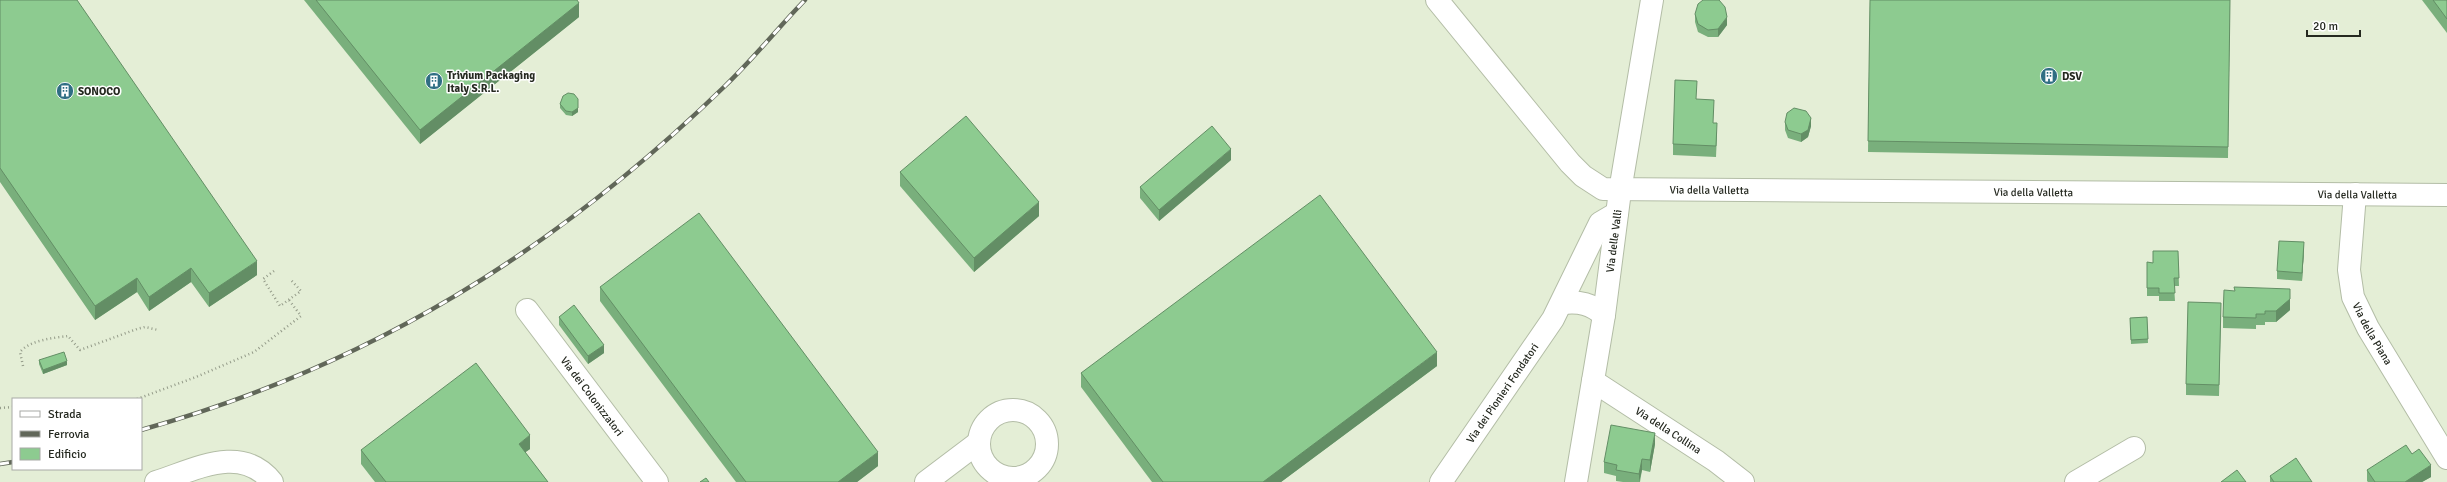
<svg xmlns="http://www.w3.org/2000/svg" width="2447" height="482" viewBox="0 0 2447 482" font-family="Signika,sans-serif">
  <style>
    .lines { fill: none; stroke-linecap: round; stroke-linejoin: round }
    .minor-casing { stroke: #b3bda6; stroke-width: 24 }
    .path { stroke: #949b89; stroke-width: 2.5; stroke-dasharray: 1 3; stroke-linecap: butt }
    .minor { stroke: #fff; stroke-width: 22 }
    .rail-casing { stroke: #616759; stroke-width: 4.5 }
    .rail { stroke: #fff; stroke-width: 3; stroke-dasharray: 9; stroke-linecap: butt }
    .wall { fill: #79af7c }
    .shaded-wall { fill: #638e65 }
    .building { fill: #8dcb90; stroke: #638e65 }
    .labels { text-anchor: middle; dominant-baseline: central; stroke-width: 3; stroke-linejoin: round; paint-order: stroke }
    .poi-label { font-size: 11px; font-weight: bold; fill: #252920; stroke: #fff; text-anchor: start }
    .street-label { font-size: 11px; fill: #252920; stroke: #fff }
  </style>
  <rect width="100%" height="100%" fill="#e4eed6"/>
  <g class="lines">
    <defs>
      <g id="minor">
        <path id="s1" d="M1437 0 1570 163 1583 176 1603 189 2447 195"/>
        <path id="s2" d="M2355 194 2349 270 2353 297 2368 328 2447 458"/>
        <path d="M1563 303C1580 301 1591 304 1604 315"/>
        <path id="s3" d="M527 310 657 482"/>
        <path id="s4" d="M1593 381 1716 461 1743 482"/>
        <circle cx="1013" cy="444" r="34"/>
        <path d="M156 482C195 470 241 443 272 482"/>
        <polyline points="926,482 979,442"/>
        <path id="s5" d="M1441 482 1553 319 1600 223 1617 213"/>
        <path id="s6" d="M1576 482 1604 315 1620 191 1652 0"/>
        <polyline points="2076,482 2134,448"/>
      </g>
    </defs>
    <use href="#minor" class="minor-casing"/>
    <g class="path">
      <polyline points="274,271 263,279 280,306 301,291 291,280"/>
      <path d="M23 366 20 352C30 340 53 338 68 336L80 350 137 329 145 327 158 330"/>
      <polyline points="137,399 196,377 254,352 301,316 289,300"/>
      <polyline points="0,408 13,407"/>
    </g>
    <use href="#minor" class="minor"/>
    <defs>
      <g id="rail">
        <path d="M141 430C370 366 555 251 725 86 753 59 778 28 805 0"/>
        <polyline points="0,464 13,462"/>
      </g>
    </defs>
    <use href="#rail" class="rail-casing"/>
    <use href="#rail" class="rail"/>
  </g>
  <g class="wall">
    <polygon points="0,0 257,275 209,307 191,282 149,311 137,292 95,320 0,182"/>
    <polygon points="304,0 577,0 579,17 420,144"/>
    <polygon points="1870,0 2230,0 2228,158 1868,152"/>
    <polygon points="2422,0 2447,0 2447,33"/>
    <polygon points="1695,14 1727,25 1718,37 1708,37 1698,32 1695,22"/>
    <polygon points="1696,99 1713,123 1717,134 1716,157 1673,155 1673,144"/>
    <polygon points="578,103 578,112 572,116 566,115 560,108 560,104"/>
    <polygon points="1785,122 1811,126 1808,137 1801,142 1788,138 1785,130"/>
    <polygon points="1231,160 1159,221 1140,198 1140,187"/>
    <polygon points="900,172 1039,216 974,272 900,186"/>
    <polygon points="2304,250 2302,281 2277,279 2277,271"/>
    <polygon points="2178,251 2179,286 2174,286 2175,301 2159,301 2159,296 2147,296 2147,262 2153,263"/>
    <polygon points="600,287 878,466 857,482 736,482 600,301"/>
    <polygon points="2290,300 2290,310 2276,322 2265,322 2265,325 2256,325 2256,329 2223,328 2223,317"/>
    <polygon points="2221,314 2219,396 2186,395 2186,384"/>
    <polygon points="559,317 604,353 588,364 559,325"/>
    <polygon points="2147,317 2148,343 2131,344 2130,318"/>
    <polygon points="39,360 67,365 43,374 39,364"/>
    <polygon points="1437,366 1281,482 1152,482 1081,387 1081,373"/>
    <polygon points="1655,444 1650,472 1642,470 1640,482 1623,482 1616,481 1616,476 1604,473 1604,462"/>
    <polygon points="530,449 525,452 548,482 375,482 361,464 361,450"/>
    <polygon points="2412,454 2431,477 2422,482 2368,482 2367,481 2367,470"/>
    <polygon points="2270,476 2312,482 2270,482"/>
  </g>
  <g class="shaded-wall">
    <polygon points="579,3 579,17 420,144 420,130"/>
    <polygon points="1727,17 1727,25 1718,37 1718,29"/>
    <polygon points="578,99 578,112 572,116 572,112"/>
    <polygon points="1811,118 1811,126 1808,137 1801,142 1801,134"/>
    <polygon points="1231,149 1231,160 1159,221 1159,210"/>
    <polygon points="1039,202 1039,216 974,272 974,258"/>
    <polygon points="2304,242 2304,250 2302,281 2302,273"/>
    <polygon points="257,261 257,275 209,307 209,293"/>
    <polygon points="191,268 191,282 149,311 149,297"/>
    <polygon points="137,278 137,292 95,320 95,306"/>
    <polygon points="2290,289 2290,310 2276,322 2276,311"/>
    <polygon points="604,345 604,353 588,364 588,356"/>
    <polygon points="1437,352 1437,366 1281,482 1263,482"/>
    <polygon points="67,361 67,365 43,374 43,370"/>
    <polygon points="1655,433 1655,444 1650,472 1650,460"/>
    <polygon points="530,435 530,449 519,457 519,444"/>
    <polygon points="878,452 878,466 857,482 838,482"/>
    <polygon points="1642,459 1642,470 1639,482 1639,474"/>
    <polygon points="2431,465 2431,477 2422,482 2405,482"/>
  </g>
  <g class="building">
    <polygon points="0,0 77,0 257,261 209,293 191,268 149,297 137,278 95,306 0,168"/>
    <polygon points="316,0 577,0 579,3 420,130"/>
    <polygon points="1703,0 1719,0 1725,7 1727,17 1718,29 1708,30 1698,24 1695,14 1698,4"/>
    <polygon points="1870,0 2230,0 2228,147 1868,141"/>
    <polygon points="2433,0 2447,0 2447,19"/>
    <polygon points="1675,80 1697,81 1696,99 1714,100 1713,123 1717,123 1716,146 1673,144"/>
    <polygon points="568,93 574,94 578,99 578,108 572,112 566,111 560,104 563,96"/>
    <polygon points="1794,108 1806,111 1811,118 1808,130 1801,134 1788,130 1785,122 1787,113"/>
    <polygon points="966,116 1039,202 974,258 900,172"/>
    <polygon points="1212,126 1231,149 1159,210 1140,187"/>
    <polygon points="1320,195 1437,352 1263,482 1163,482 1081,373"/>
    <polygon points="699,213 878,452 838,482 746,482 600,287"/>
    <polygon points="2279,241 2304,242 2302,273 2277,271"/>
    <polygon points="2153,251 2178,251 2179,278 2174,278 2175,293 2159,293 2159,288 2147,288 2147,262 2153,263"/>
    <polygon points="2234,287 2290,289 2290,299 2276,311 2265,311 2265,314 2256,314 2256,318 2223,317 2224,290 2235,291"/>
    <polygon points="2188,302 2221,303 2219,385 2186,384"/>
    <polygon points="574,305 604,345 588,356 559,317"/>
    <polygon points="2147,317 2148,339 2131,340 2130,318"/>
    <polygon points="64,352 67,361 43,370 39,360"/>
    <polygon points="476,363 530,435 519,444 548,482 386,482 361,450"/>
    <polygon points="1611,425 1655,433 1650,460 1642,459 1639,474 1616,470 1617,465 1604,462"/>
    <polygon points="2406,445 2412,454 2419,449 2431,465 2405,482 2375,482 2367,470"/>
    <polygon points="2296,458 2312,482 2274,482 2270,476"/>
    <polygon points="2237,470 2246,482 2221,482"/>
    <polygon points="706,478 709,482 700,482"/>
  </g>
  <defs>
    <symbol id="building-disc" viewBox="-11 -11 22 22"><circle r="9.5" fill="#2f6e83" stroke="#fff"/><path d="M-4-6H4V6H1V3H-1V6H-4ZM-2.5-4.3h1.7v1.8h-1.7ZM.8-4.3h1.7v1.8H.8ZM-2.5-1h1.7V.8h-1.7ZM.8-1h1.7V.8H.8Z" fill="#fff"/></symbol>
  </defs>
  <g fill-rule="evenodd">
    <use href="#building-disc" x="2039" y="66" width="20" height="20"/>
    <use href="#building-disc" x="424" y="71" width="20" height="20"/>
    <use href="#building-disc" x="55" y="81" width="20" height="20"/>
  </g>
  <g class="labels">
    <g class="poi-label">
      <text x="447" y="75">Trivium Packaging<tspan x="447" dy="13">Italy S.R.L.</tspan></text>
      <text x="2062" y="76">DSV</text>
      <text x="78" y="91">SONOCO</text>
    </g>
    <g class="street-label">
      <text stroke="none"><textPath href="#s1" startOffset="359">Via della Valletta</textPath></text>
      <text stroke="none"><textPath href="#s1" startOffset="683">Via della Valletta</textPath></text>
      <text stroke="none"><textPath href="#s1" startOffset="1007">Via della Valletta</textPath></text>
      <text stroke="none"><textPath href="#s6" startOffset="244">Via delle Valli</textPath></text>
      <text stroke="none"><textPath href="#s2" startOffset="145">Via della Piana</textPath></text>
      <text stroke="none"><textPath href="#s5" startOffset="108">Via dei Pionieri Fondatori</textPath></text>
      <text stroke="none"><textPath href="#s3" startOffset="108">Via dei Colonizzatori</textPath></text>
      <text stroke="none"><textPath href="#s4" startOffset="90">Via della Collina</textPath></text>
    </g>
  </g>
  <rect x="12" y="398" width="130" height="72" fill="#ffffff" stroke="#a8a9a6"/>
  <rect x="20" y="411" width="20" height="6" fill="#ffffff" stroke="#a8a9a6"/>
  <text x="48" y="418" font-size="12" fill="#252920">Strada</text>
  <rect x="20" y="431" width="20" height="6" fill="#616759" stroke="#a8a9a6"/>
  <text x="48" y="438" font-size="12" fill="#252920">Ferrovia</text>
  <rect x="20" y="448" width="20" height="12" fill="#8dcb90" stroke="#a8a9a6"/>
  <text x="48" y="458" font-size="12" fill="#252920">Edificio</text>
  <path d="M2307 30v6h53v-6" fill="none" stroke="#252920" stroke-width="2"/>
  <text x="2313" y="30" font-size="12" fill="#252920" stroke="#ffffff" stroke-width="3" paint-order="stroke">20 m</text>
</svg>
